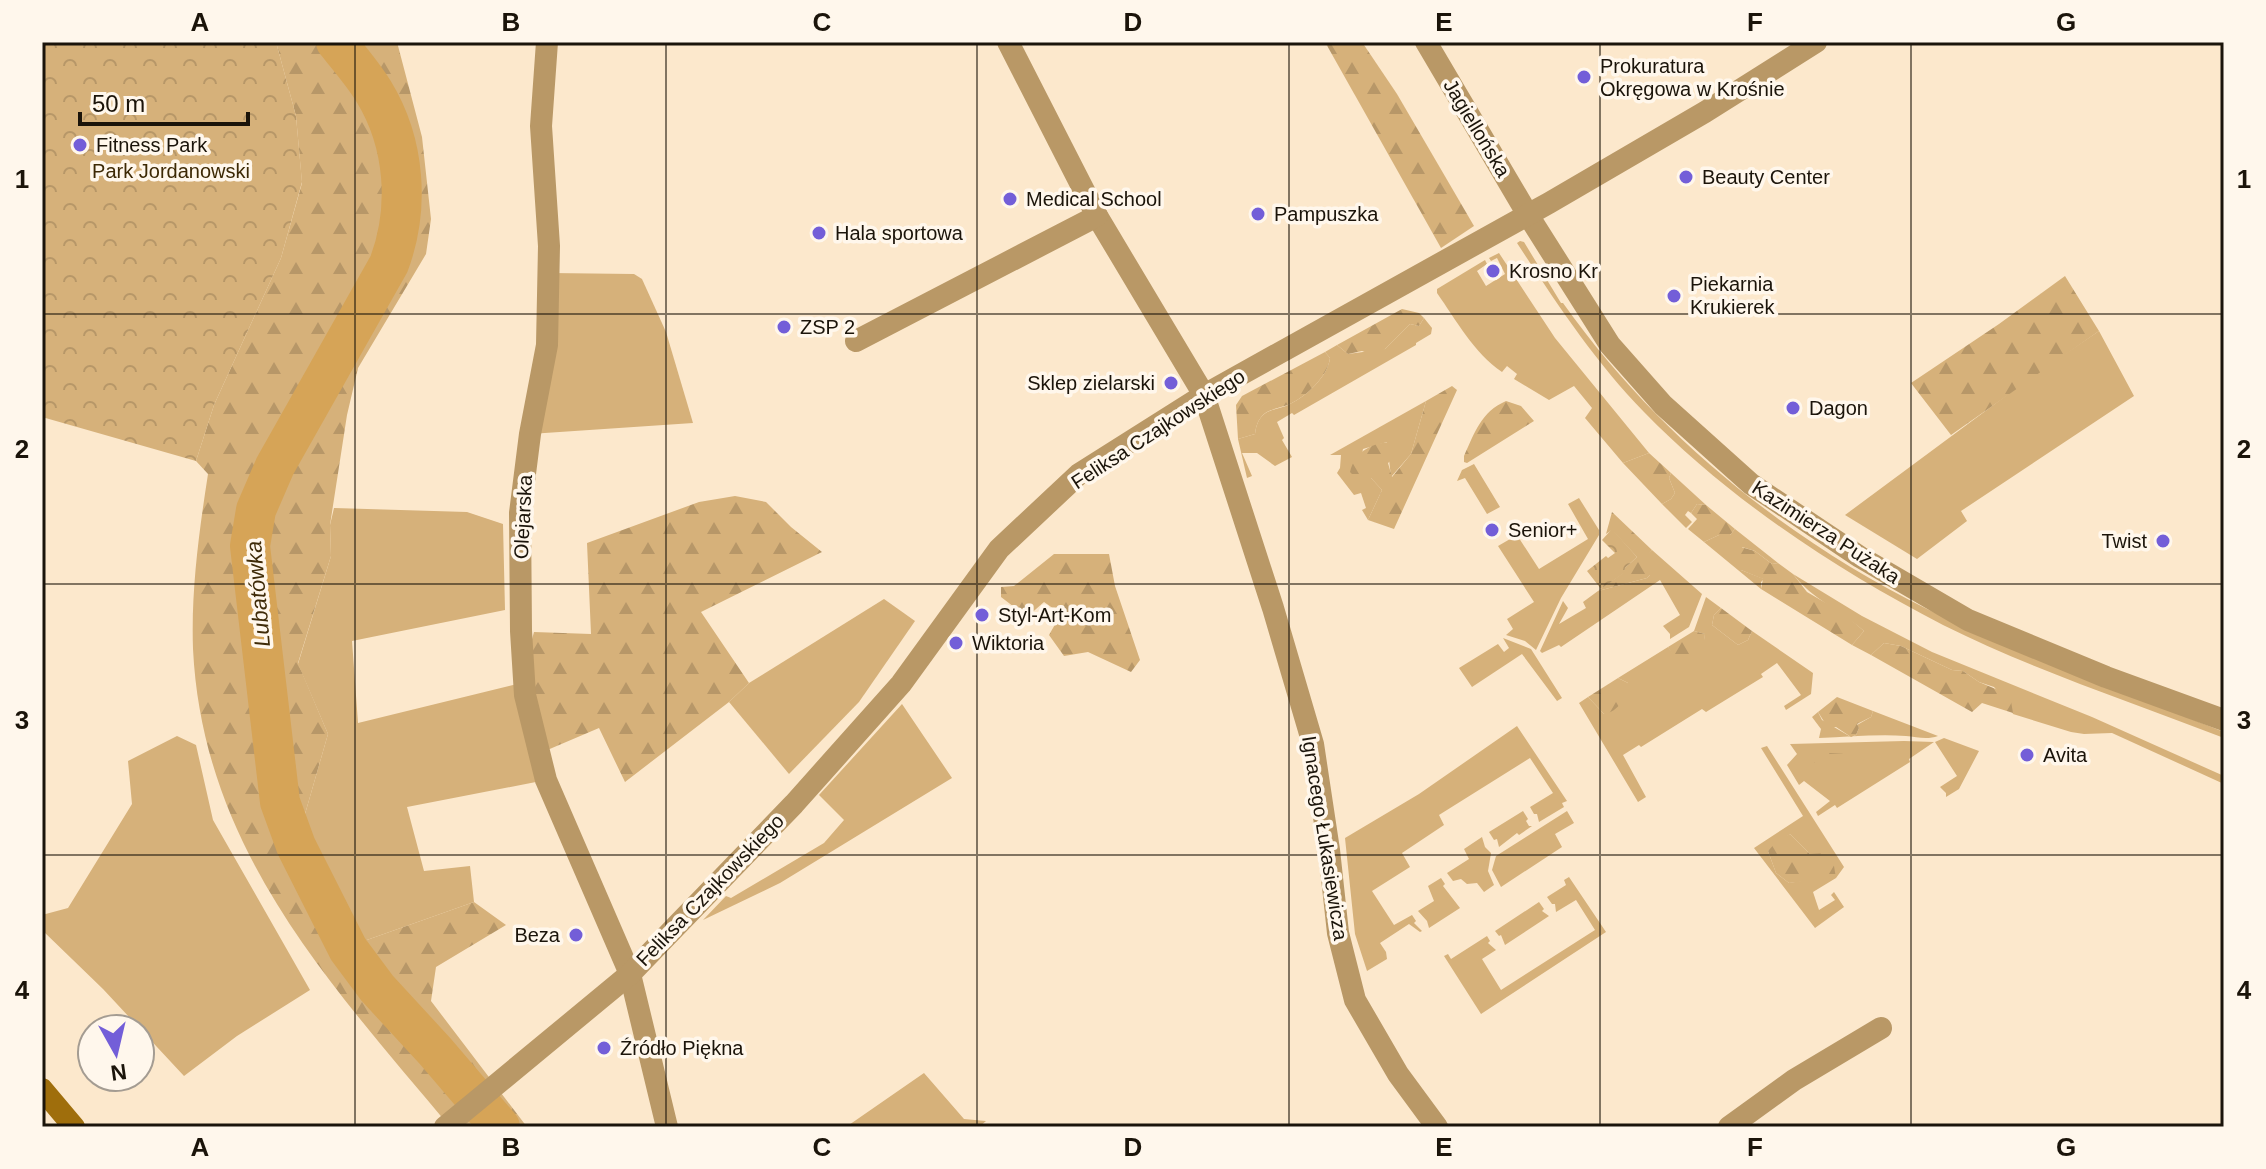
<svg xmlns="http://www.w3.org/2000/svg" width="2266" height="1169" viewBox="0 0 2266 1169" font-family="Arial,sans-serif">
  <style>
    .grass { fill: #d6b17a; fill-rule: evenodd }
    .forest { fill: url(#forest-firs) }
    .park { fill: url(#park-crowns) }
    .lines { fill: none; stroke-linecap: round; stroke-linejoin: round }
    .river { stroke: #d6a457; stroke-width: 40 }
    .minor { stroke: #b99866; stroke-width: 22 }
    .tertiary { stroke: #b99866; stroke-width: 22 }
    .secondary { stroke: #9f6e0c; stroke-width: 22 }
    .grid { fill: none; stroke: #1b140a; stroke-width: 2; stroke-opacity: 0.55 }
    .poi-dot { fill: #735ed8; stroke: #fff7ec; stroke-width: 3 }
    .labels { text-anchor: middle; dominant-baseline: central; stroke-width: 7; stroke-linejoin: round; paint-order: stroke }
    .poi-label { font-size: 20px; fill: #1b140a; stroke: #fff7ec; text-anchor: start }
    .street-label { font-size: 20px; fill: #1b140a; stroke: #fff7ec }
    .park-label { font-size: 20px; fill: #3d2905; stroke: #fff7ec }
    .water-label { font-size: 22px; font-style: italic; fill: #3f2b08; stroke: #fff7ec }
    .neatline { fill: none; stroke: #1b140a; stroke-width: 3 }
    .grid-label { font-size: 26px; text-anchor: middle; font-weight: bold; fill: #1b140a }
  </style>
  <defs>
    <pattern id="forest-firs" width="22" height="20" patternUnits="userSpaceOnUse" patternTransform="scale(2)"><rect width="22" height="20" fill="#d6b17a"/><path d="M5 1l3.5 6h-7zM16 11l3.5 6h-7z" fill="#b79768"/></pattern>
    <pattern id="park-crowns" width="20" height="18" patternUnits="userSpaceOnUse" patternTransform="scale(2)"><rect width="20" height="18" fill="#d6b17a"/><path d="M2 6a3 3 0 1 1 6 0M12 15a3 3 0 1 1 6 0" fill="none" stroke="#b79768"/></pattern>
  </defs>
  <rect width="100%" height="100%" fill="#fce8cc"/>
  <g class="grass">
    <path d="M1520 241 1524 242 1561 303H1563C1656 434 1783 537 1927 609 1959 625 1994 637 2028 651 2093 678 2158 706 2224 732V738C2131 702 2033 670 1943 625 1835 569 1729 499 1644 412 1595 362 1555 301 1517 243Z"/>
    <path d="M1499 253 1555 338 1649 453 1623 463 1585 418 1592 408 1574 386 1549 400 1514 379 1517 374 1507 366 1502 372C1474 353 1456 320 1437 293V289L1485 260 1487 264 1477 271 1486 286 1505 274 1497 258 1491 261 1489 258Z"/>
    <polygon points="550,273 634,274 642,279 666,332 693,423 530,434"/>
    <path d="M1424 318 1432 328 1431 334 1416 343V345L1294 415 1292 413 1277 422 1284 438 1282 440 1292 457 1275 466 1257 453H1242L1252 476 1247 478 1238 439 1255 434C1256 427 1257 422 1262 416 1268 409 1281 409 1290 404 1307 396 1328 376 1330 358L1325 352 1337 345 1348 354 1385 349 1410 324 1419 326Z"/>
    <polygon points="2099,331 2134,396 1961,511 1967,521 1917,559 1845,515 2034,375"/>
    <polygon points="1426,401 1411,454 1391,477 1387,442 1363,449 1357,478 1371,478 1382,490 1368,520 1362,510 1366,508 1361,493 1354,495 1337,473 1340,468 1341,455 1330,455"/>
    <polygon points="1474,464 1500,507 1487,514 1465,478 1457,481 1462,470"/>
    <polygon points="1671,473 1706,505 1697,504 1691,513 1688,511 1685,515 1692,522 1686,528 1662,504 1671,499 1675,493 1669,478"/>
    <polygon points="1579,498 1599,530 1599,535 1561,598 1536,650 1525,641 1506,635 1513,629 1507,619 1534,602 1498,546 1517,535 1539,569 1588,539 1568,504"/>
    <polygon points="334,508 467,512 503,524 505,610 352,641 358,723 521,683 546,780 407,807 424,871 470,866 474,902 364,941 303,821 328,734 298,664 331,556 330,525"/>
    <polygon points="1735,529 1778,563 1772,564 1755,551 1742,547 1741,570 1764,579 1761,582 1761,589 1704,542 1719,535 1730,535"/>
    <polygon points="1652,550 1702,594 1689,627 1670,639 1670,634 1663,626 1680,615 1660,580 1561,647 1559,645 1542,653 1540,651 1563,601 1568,608 1559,624 1586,608 1583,602 1598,591 1647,578 1650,575 1648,554"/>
    <path d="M1793 574 1862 616 1932 652 2092 717 2224 776V784L2112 733 2084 734 2071 732 2013 714 2010 706 1994 687 1979 682 1963 671 1952 670 1901 646 1884 643 1871 655 1852 645 1864 631C1841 611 1812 599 1793 574Z"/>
    <polygon points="1706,597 1721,608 1714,615 1712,625 1738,645 1748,640 1752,631 1813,673 1811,694 1786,710 1784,706 1801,695 1777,663 1761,674 1763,677 1706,712 1702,709 1641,747 1639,745 1623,755 1646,797 1638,802 1579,703 1588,697 1604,714 1628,683 1618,678 1668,647 1676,658 1704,640 1705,634 1694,631"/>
    <polygon points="884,599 915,621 859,702 789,774 729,702 749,683"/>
    <polygon points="1503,638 1531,649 1562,698 1557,701 1522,654 1472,687 1459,668 1498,644 1504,652 1509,648"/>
    <polygon points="902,704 952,778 780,883 703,920 726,896 731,898 824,843 844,820 819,795"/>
    <path d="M1873 711 1938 736C1927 740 1917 737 1906 736 1877 734 1848 737 1819 738L1821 729 1812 717 1818 712 1822 720 1851 737 1856 735 1859 728 1857 725 1871 717Z"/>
    <polygon points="1517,726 1567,801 1562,803 1564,807 1539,822 1537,814 1534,814 1530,807 1553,793 1530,758 1439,815 1444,825 1402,853 1410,867 1372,891 1394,925 1412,915 1416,921 1414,923 1422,931 1420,932 1409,924 1380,943 1386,952 1387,959 1367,971 1355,934 1345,838 1419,794"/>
    <polygon points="177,736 196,745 213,820 310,990 237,1036 184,1076 103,989 42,930 42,915 68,908 132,804 128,761"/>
    <polygon points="1944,738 1979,751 1959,789 1946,797 1946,793 1940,787 1957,776 1935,742"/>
    <polygon points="1904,741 1934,742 1909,759 1910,762 1837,808 1835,805 1818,816 1816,812 1830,801 1804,781 1799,785 1787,765 1797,754 1790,744"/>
    <path d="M1767 746 1844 867 1836 878 1813 892 1819 910 1835 900 1831 895 1834 892 1844 907 1815 928 1754 848 1803 816 1761 748ZM1790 834 1810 854 1819 878 1789 883 1776 873 1768 851Z"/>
    <polygon points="1523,811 1528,819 1526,821 1529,826 1532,826 1519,835 1517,833 1499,847 1497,839 1494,840 1489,832"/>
    <polygon points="1567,811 1574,823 1555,834 1562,847 1501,887 1492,870 1496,856"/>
    <polygon points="1482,837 1485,847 1491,853 1488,871 1494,885 1484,892 1477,883 1467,884 1461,879 1453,881 1447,873 1469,859 1464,849"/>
    <polygon points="1569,877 1606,932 1481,1014 1444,956 1448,954 1451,959 1487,936 1490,941 1488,943 1496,950 1482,959 1501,990 1595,930 1576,900 1556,912 1555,904 1552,904 1547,897 1566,885 1564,880"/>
    <polygon points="1441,878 1445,884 1443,886 1460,908 1429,928 1427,921 1418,911 1434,901 1428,886"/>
    <polygon points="1539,902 1544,909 1542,911 1549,916 1505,945 1501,935 1499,936 1495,931"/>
    <polygon points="924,1073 964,1119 986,1121 979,1127 846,1127"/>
  </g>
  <g class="forest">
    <path d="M276 42H397L422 137 431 219 426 254 358 368 347 415 330 525 331 556 298 663 328 734 303 821 364 941 474 902 506 925 436 967 431 1001 527 1127H450C329 982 203 849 193 649 191 590 199 532 208 474L196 461 214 405 281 258 302 183 296 116Z"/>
    <polygon points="1325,42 1362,42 1397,94 1474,226 1441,248"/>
    <polygon points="2065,276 2099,331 1951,435 1911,383 1999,324"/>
    <polygon points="1402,309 1419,313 1424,318 1419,326 1410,324 1385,349 1375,356 1362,351 1348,354 1337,345"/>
    <path d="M1325 352 1330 358C1328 376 1307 396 1290 404 1281 408 1268 409 1262 416 1257 422 1256 427 1255 434L1238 439 1236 405 1242 396Z"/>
    <path d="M1452 386 1457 390 1394 529 1368 520 1382 490 1371 478 1357 479 1350 472C1355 451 1373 442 1393 442L1402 451 1388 463 1392 477 1411 454 1426 401Z"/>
    <path d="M1506 401 1521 406 1534 421 1467 463 1464 462V456C1475 432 1481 412 1506 401Z"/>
    <polygon points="1649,453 1671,473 1669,478 1675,493 1671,499 1662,504 1623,463"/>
    <polygon points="735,496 766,502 791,527 822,552 701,612 749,683 729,702 625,782 599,728 545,751 526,661 534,632 591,634 587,543 699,502"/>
    <polygon points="1697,504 1706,505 1735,529 1730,535 1719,535 1704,542 1688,529 1697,519 1691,513"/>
    <polygon points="1612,512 1652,550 1649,554 1662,565 1650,567 1650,575 1647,578 1598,591 1623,573 1625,568 1637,557 1612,530 1606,534"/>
    <polygon points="1734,545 1755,551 1772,564 1778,563 1793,574 1807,592 1843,613 1864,631 1852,645 1761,589 1763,579 1741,570 1726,557 1726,547"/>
    <polygon points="1054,554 1109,554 1115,586 1140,660 1131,672 1088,652 1064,656 1049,635 1061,614 1044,602 1027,617 1001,597 1001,587 1014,586"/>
    <polygon points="1721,608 1752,631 1748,640 1738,645 1712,625 1714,615"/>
    <polygon points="1694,631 1705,634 1703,653 1693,662 1680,668 1668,647"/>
    <polygon points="1884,643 1901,646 1952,670 1963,671 1979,682 2010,695 2013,713 1982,703 1972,712 1871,655"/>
    <path d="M1618 678 1628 683C1628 696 1618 712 1604 714L1588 697Z"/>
    <polygon points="1837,697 1873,711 1871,717 1857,724 1859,728 1856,735 1851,737 1836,727 1828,728 1818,712"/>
    <polygon points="1811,752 1846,754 1849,764 1838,778 1809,759"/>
    <polygon points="1790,834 1810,854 1826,853 1834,866 1836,878 1789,883 1776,873 1768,851 1778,840"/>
  </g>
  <g class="park">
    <polygon points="42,42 276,42 296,116 302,182 281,258 214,405 196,461 42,417"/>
    <polygon points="1612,529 1637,557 1625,568 1624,573 1601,589 1587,571 1606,556 1608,558 1615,553 1602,540"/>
  </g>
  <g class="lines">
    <path class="river" d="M336 42C349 58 363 74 374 92 405 143 410 208 389 264L275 466 256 510 250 546 280 802 296 846 348 949 377 988 435 1051 500 1127"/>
    <g class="minor">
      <polyline points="547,42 541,126 549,246 547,345 530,434 520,513 521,631 525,695 546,780 630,974 667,1127"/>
      <polyline points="1008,42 1097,216 1204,395"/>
      <polyline points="856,341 1097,216"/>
      <polyline points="1729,1127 1794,1080 1881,1028"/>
    </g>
    <g class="tertiary">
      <polyline points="1426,42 1528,215 1610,345 1663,405 1751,484 1860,557 1968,620 2106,677 2224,720"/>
      <polyline points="1204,395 1273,608 1313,744 1329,850 1338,933 1355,1000 1398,1074 1437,1127"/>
      <polyline points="445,1127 630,974 794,804 901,684 999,549 1079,474 1204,395 1549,203 1705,112 1816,42"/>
    </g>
    <polyline class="secondary" points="42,1089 74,1127"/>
  </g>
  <path class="grid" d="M355 42V1127M666 42V1127M977 42V1127M1289 42V1127M1600 42V1127M1911 42V1127M42 314H2224M42 584H2224M42 855H2224"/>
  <g class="poi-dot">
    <circle cx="1584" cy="77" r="8"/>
    <circle cx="80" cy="145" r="8"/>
    <circle cx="1686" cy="177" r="8"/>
    <circle cx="1010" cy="199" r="8"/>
    <circle cx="1258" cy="214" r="8"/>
    <circle cx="819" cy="233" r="8"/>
    <circle cx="1493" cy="271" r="8"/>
    <circle cx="1674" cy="296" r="8"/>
    <circle cx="784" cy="327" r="8"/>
    <circle cx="1171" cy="383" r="8"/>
    <circle cx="1793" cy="408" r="8"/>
    <circle cx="1492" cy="530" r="8"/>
    <circle cx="2163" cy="541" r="8"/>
    <circle cx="982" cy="615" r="8"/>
    <circle cx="956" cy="643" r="8"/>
    <circle cx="2027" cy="755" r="8"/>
    <circle cx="576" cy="935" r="8"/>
    <circle cx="604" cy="1048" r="8"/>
  </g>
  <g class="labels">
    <g class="poi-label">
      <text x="1600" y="66">Prokuratura<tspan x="1600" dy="23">Okręgowa w Krośnie</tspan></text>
      <text x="96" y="145">Fitness Park</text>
      <text x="1702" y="177">Beauty Center</text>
      <text x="1026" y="199">Medical School</text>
      <text x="1274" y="214">Pampuszka</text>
      <text x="835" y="233">Hala sportowa</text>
      <text x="1509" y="271">Krosno Kr</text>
      <text x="1690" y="284">Piekarnia<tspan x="1690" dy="23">Krukierek</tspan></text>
      <text x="800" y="327">ZSP 2</text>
      <text x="1155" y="383" text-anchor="end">Sklep zielarski</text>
      <text x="1809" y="408">Dagon</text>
      <text x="1508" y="530">Senior+</text>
      <text x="2147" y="541" text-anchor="end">Twist</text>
      <text x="998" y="615">Styl-Art-Kom</text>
      <text x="972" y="643">Wiktoria</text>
      <text x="2043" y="755">Avita</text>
      <text x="560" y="935" text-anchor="end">Beza</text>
      <text x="620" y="1048">Źródło Piękna</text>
    </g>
    <g class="street-label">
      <text transform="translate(1477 128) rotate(59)">Jagiellońska</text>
      <text transform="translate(1158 429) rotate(-33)">Feliksa Czajkowskiego</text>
      <text transform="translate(523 517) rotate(-87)">Olejarska</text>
      <text transform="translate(1826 532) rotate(33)">Kazimierza Pużaka</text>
      <text transform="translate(1325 838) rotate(81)">Ignacego Łukasiewicza</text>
      <text transform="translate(710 890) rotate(-46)">Feliksa Czajkowskiego</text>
    </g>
    <g class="park-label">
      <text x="171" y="171">Park Jordanowski</text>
    </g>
    <g class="water-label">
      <text transform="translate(258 594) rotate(-95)">Lubatówka</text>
    </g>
  </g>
  <rect width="2266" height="1169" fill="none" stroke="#fff7ec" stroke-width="88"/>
  <g transform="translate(116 1053) rotate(172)"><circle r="38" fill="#fff7ec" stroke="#a49c92" stroke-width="2"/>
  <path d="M0-6L14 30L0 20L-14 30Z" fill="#735ed8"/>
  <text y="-12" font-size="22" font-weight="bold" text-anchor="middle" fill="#1b140a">N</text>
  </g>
  <path d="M80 112v12h168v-12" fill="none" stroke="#1b140a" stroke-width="4"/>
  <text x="92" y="112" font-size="24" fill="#1b140a" stroke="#fff7ec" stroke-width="6" paint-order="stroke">50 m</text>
  <rect x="44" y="44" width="2178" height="1081" class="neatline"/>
  <g class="grid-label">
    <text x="200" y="31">A</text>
    <text x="511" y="31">B</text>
    <text x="822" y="31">C</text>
    <text x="1133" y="31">D</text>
    <text x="1444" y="31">E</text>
    <text x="1755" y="31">F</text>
    <text x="2066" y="31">G</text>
    <text x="22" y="188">1</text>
    <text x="2244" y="188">1</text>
    <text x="22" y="458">2</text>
    <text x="2244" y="458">2</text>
    <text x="22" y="729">3</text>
    <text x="2244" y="729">3</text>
    <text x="22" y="999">4</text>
    <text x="2244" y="999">4</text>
    <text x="200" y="1156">A</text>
    <text x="511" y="1156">B</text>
    <text x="822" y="1156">C</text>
    <text x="1133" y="1156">D</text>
    <text x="1444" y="1156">E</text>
    <text x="1755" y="1156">F</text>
    <text x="2066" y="1156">G</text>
  </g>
</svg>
